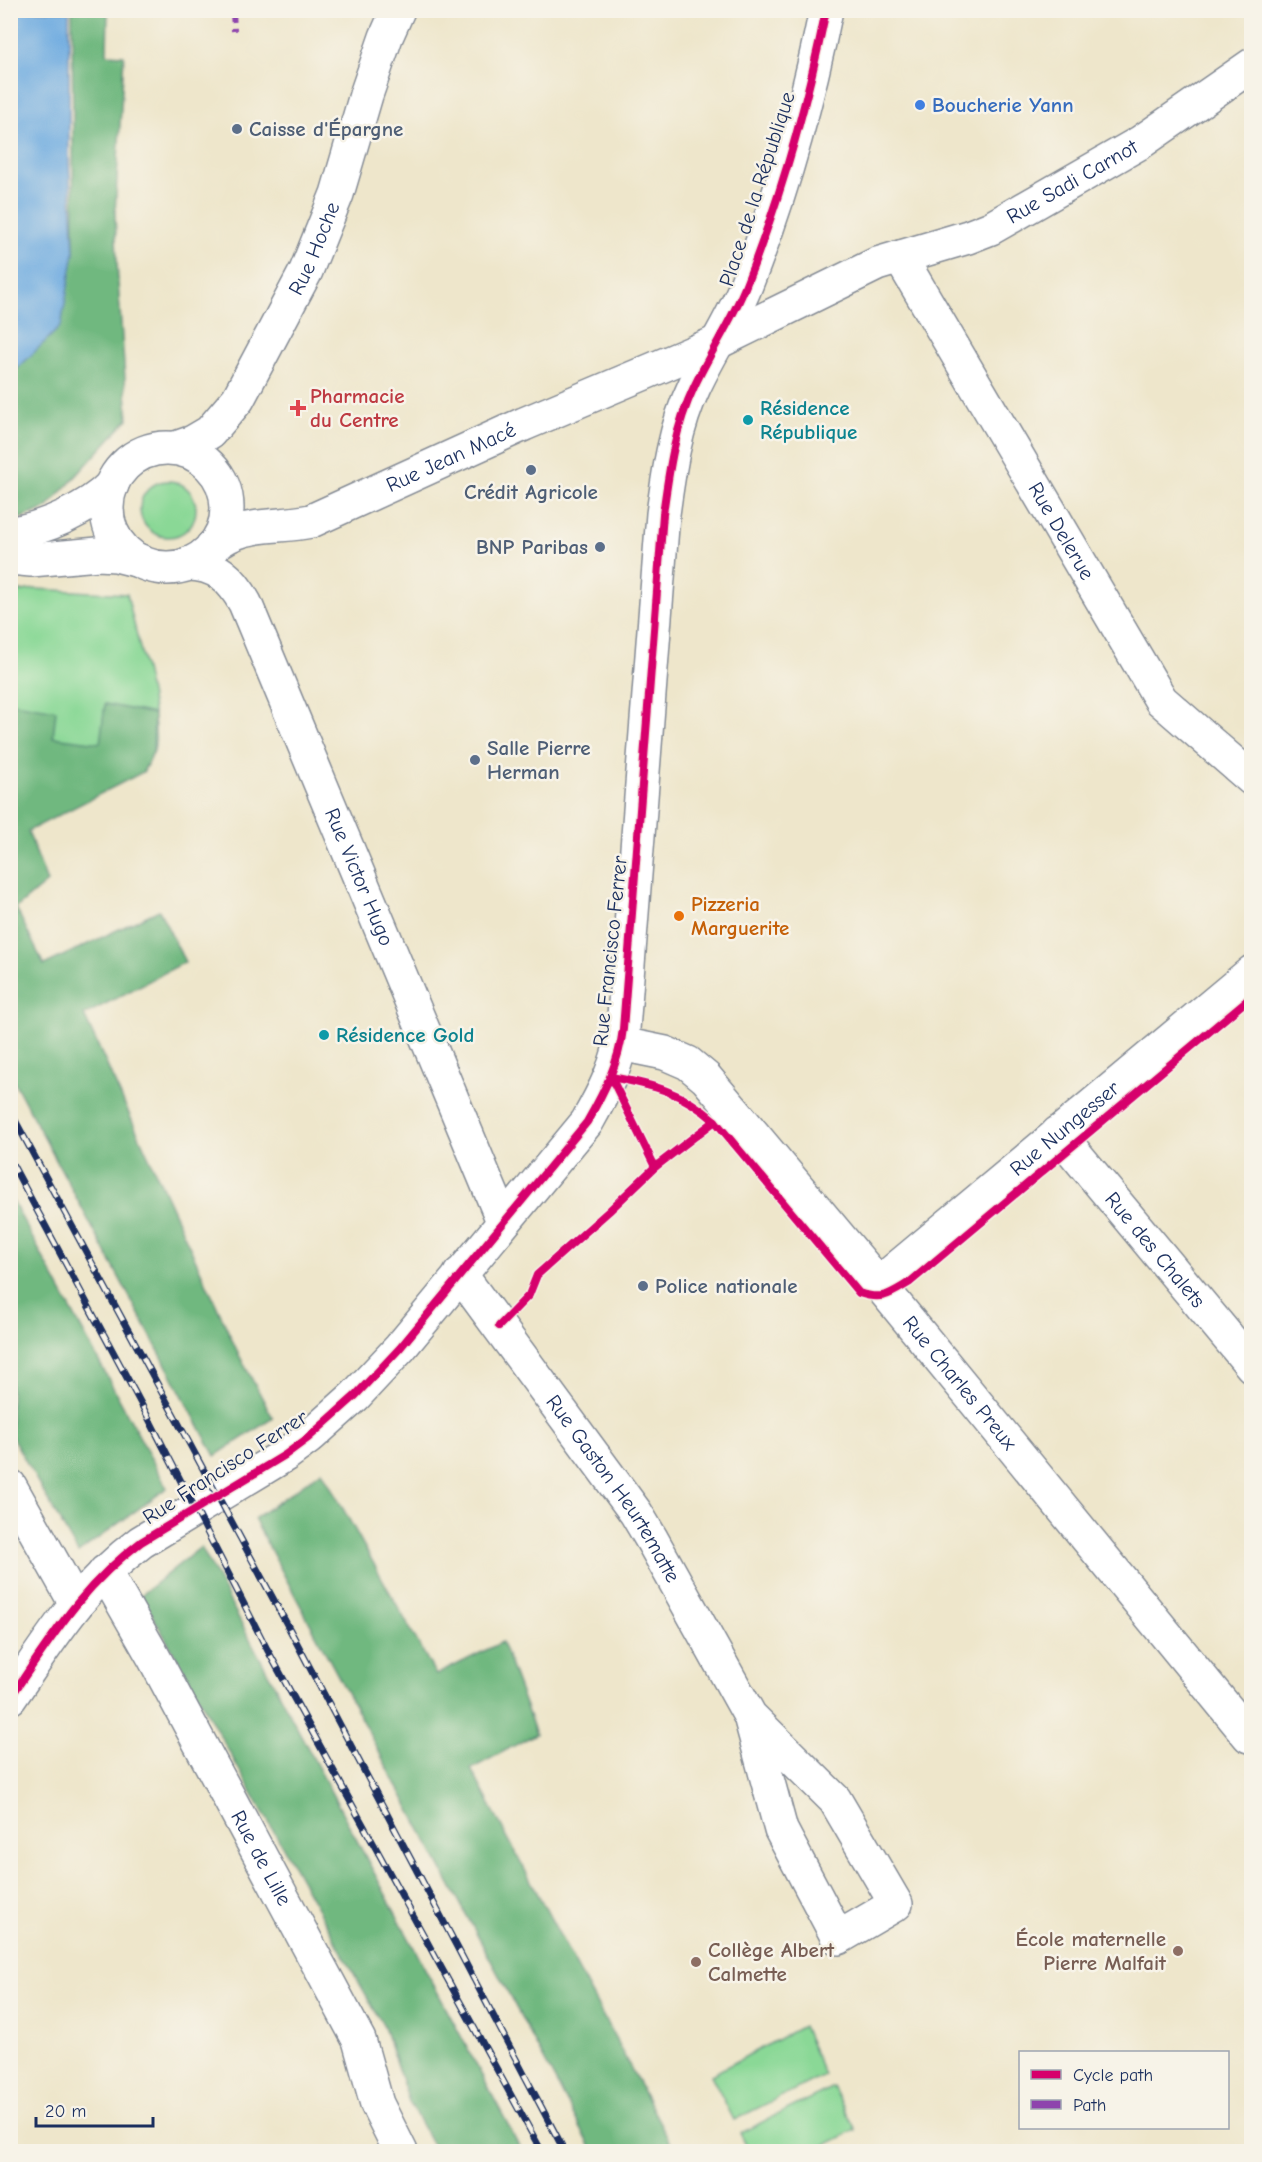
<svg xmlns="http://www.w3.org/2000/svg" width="1262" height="2162" viewBox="0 0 1262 2162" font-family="'Comic Neue',sans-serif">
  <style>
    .green { fill: #8ad896; stroke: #52847a; stroke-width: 1.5 }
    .forest { fill: #6fb87f; stroke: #45746e; stroke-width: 1.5 }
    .water { fill: #6eabe0; stroke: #446d9f; stroke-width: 1.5 }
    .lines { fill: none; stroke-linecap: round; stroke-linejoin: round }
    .minor-casing { stroke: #848a94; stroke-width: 36 }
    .minor { stroke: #fff; stroke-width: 33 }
    .rail-casing { stroke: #1b2f5e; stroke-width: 7 }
    .rail { stroke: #f7f3e8; stroke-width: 4.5; stroke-dasharray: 14; stroke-linecap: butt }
    .quiet { stroke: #8e44ad; stroke-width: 6; stroke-dasharray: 12 6; stroke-linecap: butt }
    .cycleway-casing { stroke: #f7f3e8; stroke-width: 11 }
    .cycleway { stroke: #d6006c; stroke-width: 8 }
    .shop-dot { fill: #3f7fe0; stroke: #f7f3e8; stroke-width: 2 }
    .service-dot { fill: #5c6f8a; stroke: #f7f3e8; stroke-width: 2 }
    .health-dot { fill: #e0444e; stroke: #f7f3e8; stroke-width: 2 }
    .culture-dot { fill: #0f9aa8; stroke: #f7f3e8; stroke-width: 2 }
    .food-dot { fill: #e8710a; stroke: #f7f3e8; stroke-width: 2 }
    .education-dot { fill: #8d6e63; stroke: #f7f3e8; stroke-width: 2 }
    .labels { text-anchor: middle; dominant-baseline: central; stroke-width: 5; stroke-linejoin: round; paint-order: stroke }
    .shop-label { font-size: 21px; font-weight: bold; fill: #366cbe; stroke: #f7f3e8; text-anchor: start }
    .service-label { font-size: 21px; font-weight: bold; fill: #4e5e75; stroke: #f7f3e8; text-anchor: start }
    .street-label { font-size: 21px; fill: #1b2f5e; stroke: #f7f3e8 }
    .health-label { font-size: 21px; font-weight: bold; fill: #be3a42; stroke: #f7f3e8; text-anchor: start }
    .culture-label { font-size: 21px; font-weight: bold; fill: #0d838f; stroke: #f7f3e8; text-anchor: start }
    .food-label { font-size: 21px; font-weight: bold; fill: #c56008; stroke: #f7f3e8; text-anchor: start }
    .education-label { font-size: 21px; font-weight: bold; fill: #785e54; stroke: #f7f3e8; text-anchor: end }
  </style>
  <rect width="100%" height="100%" fill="#f7f3e8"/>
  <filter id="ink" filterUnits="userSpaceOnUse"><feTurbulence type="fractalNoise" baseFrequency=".0167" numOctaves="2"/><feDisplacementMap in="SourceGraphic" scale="12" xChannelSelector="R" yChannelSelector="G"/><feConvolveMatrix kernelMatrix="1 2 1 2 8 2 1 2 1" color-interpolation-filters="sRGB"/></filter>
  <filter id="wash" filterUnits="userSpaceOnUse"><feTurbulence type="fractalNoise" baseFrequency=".008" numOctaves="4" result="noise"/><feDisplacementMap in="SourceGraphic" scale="24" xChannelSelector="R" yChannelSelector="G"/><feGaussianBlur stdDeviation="1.35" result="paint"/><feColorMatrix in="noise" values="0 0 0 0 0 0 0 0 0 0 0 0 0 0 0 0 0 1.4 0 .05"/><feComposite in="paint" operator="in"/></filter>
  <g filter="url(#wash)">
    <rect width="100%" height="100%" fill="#eee6cb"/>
    <g class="green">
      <circle cx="168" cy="509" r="28"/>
      <path d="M35 589 127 594C134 628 162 721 154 751 151 758 146 766 143 772L11 815 10 593Z"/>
      <polygon points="803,2026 824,2075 734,2120 711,2075"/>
      <polygon points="833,2087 856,2130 813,2151 749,2151 740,2133"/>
    </g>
    <g class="forest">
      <polygon points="72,11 108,11 107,54 124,55 115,214 118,282 128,419 47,508 11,522 11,375 13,373 74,253"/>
      <polygon points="14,703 56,710 53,737 100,743 105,704 154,714 153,752 143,772 28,831 47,882 16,908 44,965 159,910 185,962 84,1015 239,1355 273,1418 215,1456 11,1076 10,706"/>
      <polygon points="10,1196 167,1488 78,1553 11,1435"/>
      <polygon points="322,1471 436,1675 502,1642 536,1734 471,1769 675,2151 593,2151 254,1519"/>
      <polygon points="201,1547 522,2151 436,2151 409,2102 384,2027 141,1595"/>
    </g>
    <polygon class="water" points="11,10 69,11 69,159 74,253 61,326 11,375"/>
  </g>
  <g filter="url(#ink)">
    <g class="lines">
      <defs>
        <g id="minor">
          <path id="s1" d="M900 257 1161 700 1252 779"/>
          <path id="s2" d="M176 448 193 442 210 432 238 399 306 271 337 194 366 95 386 37 398 10"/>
          <circle cx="167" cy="508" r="60"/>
          <path d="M10 533C43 530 90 508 112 485"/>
          <path id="s3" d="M212 547C243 520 274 529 311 521L524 424 718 342 877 264 968 237 991 228 1141 142 1252 65"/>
          <polyline points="10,558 31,560 98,554 116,555 140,561"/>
          <path id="s4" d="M188 564C216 564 232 579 245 603L503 1221"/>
          <path id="s5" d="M621 1044 665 1053 688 1063 706 1078 888 1295 1249 1736"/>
          <path id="s6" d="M1058 1133 1252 1366"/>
          <path id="s7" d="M460 1274 636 1513 652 1540 750 1716 781 1830 838 1938 896 1904 835 1800 750 1716"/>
          <path id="s8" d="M878 1284 1252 972"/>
          <polyline points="10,1486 76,1604"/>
          <path id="s9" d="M105 1572 153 1656 359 2040 377 2104 401 2152"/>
          <path d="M10 1698C52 1637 81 1587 141 1542L285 1455 308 1438 355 1396 400 1348 587 1122C604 1092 619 1063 623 1029L663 514C669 470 675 427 694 387 710 352 732 321 746 285 781 197 807 104 826 10"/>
        </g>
      </defs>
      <use href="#minor" class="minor-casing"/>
      <use href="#minor" class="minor"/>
      <defs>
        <g id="rail">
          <polyline points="10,1111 290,1630 565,2152"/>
          <polyline points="10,1160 147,1415 267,1649 542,2152"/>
        </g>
      </defs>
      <use href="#rail" class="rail-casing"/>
      <use href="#rail" class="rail"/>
      <polyline class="quiet" points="233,10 234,31"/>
      <defs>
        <g id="cycleway">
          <path d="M611 1077C653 1085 681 1091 715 1121L859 1293C883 1301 890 1294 910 1282L1252 996"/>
          <polyline points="611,1077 655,1167"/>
          <polyline points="499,1326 529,1295 537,1275 609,1211 655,1167 715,1121"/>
          <path d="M10 1698C52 1637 81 1587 141 1542L285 1455 308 1438 355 1396 400 1348 587 1122C604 1092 619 1063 623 1029L663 514C669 470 675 427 694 387 710 352 732 321 746 285 781 197 807 104 826 10"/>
        </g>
      </defs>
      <use href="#cycleway" class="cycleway-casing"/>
      <use href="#cycleway" class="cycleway"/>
    </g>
  </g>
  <circle class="shop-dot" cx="920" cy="105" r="6"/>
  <g class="service-dot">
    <circle cx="237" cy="129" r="6"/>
    <circle cx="531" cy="470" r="6"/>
    <circle cx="600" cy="547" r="6"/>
    <circle cx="475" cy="760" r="6"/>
    <circle cx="643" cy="1286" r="6"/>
  </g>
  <path class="health-dot" d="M295 399h6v6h6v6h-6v6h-6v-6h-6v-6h6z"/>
  <g class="culture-dot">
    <circle cx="748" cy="420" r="6"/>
    <circle cx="324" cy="1035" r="6"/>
  </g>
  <circle class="food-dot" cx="679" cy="916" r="6"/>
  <g class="education-dot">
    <circle cx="1178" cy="1951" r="6"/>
    <circle cx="696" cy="1962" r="6"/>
  </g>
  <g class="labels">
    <g class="shop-label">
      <text x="932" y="105">Boucherie Yann</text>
    </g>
    <g class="service-label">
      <text x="249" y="129">Caisse d'Épargne</text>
      <text x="531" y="492" text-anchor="middle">Crédit Agricole</text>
      <text x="588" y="547" text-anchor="end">BNP Paribas</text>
      <text x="487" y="748">Salle Pierre<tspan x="487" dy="24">Herman</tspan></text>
      <text x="655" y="1286">Police nationale</text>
    </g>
    <g class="street-label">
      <text stroke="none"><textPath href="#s3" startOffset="939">Rue Sadi Carnot</textPath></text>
      <text transform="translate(757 189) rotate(-72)">Place de la République</text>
      <text stroke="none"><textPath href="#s2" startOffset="250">Rue Hoche</textPath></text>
      <text stroke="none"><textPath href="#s3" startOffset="258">Rue Jean Macé</textPath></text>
      <text stroke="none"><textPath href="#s1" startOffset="318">Rue Delerue</textPath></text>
      <text stroke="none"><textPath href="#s4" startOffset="370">Rue Victor Hugo</textPath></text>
      <text transform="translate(610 951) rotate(-84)">Rue Francisco Ferrer</text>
      <text stroke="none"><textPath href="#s8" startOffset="243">Rue Nungesser</textPath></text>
      <text stroke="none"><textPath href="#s6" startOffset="152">Rue des Chalets</textPath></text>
      <text stroke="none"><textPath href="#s5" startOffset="490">Rue Charles Preux</textPath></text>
      <text transform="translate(225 1467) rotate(-33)">Rue Francisco Ferrer</text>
      <text stroke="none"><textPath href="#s7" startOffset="264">Rue Gaston Heurtematte</textPath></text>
      <text stroke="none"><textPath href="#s9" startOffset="326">Rue de Lille</textPath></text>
    </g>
    <g class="health-label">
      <text x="310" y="396">Pharmacie<tspan x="310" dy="24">du Centre</tspan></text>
    </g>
    <g class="culture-label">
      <text x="760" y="408">Résidence<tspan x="760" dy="24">République</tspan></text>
      <text x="336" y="1035">Résidence Gold</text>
    </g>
    <g class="food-label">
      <text x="691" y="904">Pizzeria<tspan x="691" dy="24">Marguerite</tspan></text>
    </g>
    <g class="education-label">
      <text x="1166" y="1939">École maternelle<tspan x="1166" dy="24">Pierre Malfait</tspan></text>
      <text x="708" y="1950" text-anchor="start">Collège Albert<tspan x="708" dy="24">Calmette</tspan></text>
    </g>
  </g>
  <rect width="1262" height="2162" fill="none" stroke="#f7f3e8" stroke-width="36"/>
  <rect x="1019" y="2051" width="210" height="78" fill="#f7f3e8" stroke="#9fa5b1" stroke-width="1.5"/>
  <rect x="1031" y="2070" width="30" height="9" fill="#d6006c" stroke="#9fa5b1" stroke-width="1.5"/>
  <text x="1073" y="2081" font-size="18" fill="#1b2f5e">Cycle path</text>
  <rect x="1031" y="2100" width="30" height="9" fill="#8e44ad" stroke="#9fa5b1" stroke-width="1.5"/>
  <text x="1073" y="2111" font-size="18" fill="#1b2f5e">Path</text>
  <path d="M36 2117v9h117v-9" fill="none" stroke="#1b2f5e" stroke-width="3"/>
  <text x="45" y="2117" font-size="18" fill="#1b2f5e" stroke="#f7f3e8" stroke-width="4.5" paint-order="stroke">20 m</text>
</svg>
